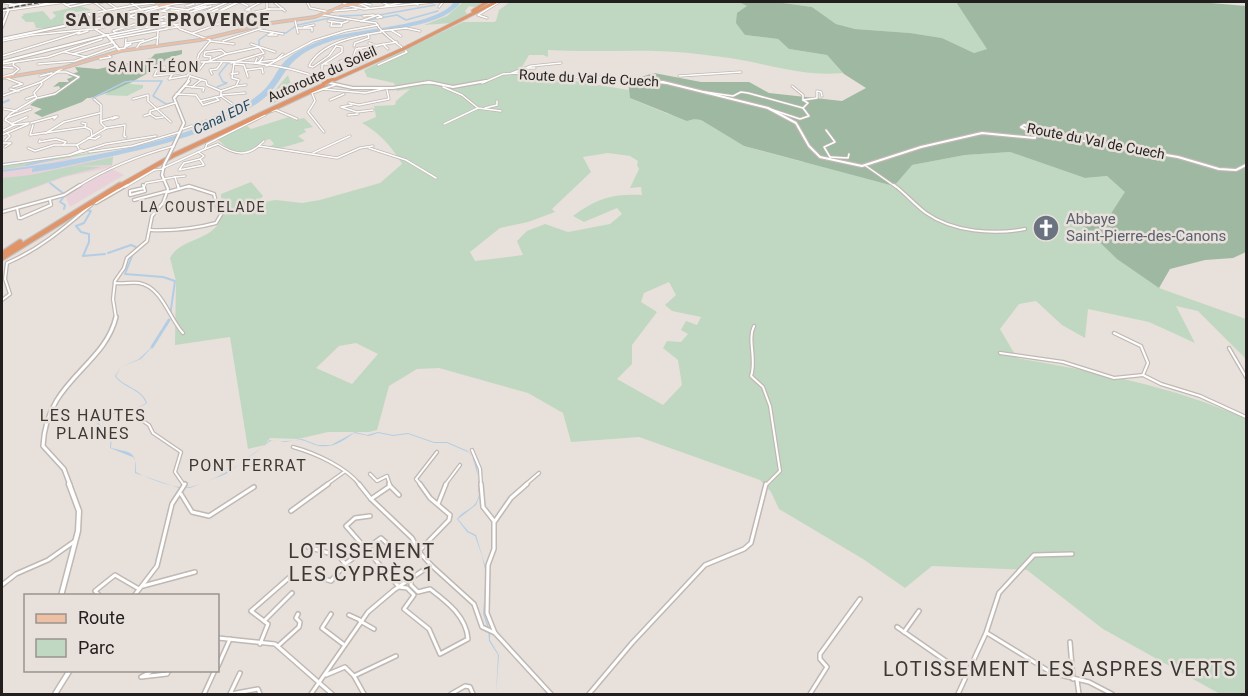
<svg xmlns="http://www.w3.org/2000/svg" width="1248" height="696" viewBox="0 0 1248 696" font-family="Roboto,sans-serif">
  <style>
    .industrial { fill: #e9d1da }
    .green { fill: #c0d8c2; fill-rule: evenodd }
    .forest { fill: #9eb8a1 }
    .water { fill: #b3cee4 }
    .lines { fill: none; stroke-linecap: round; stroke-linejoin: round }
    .stream { stroke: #b3cee4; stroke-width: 1.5 }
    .canal-far2 { stroke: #b3cee4; stroke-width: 1.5 }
    .canal-far1 { stroke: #b3cee4; stroke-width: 2 }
    .canal { stroke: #b3cee4; stroke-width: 3 }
    .pedestrian-casing { stroke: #c0b8b3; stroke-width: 3 }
    .minor-far2-casing { stroke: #c0b8b3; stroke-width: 3 }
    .minor-far1-casing { stroke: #c0b8b3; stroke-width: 4.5 }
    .minor-casing { stroke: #c0b8b3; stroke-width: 6 }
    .tertiary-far3-casing { stroke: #c0b8b3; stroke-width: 3 }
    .tertiary-far2-casing { stroke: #c0b8b3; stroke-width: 4.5 }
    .tertiary-far1-casing { stroke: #c0b8b3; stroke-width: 6 }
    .tertiary-casing { stroke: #c0b8b3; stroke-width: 7 }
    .secondary-casing { stroke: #c0b8b3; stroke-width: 4 }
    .primary-casing { stroke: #c1c0c0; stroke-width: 4 }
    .motorway-far2-casing { stroke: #c1c0c0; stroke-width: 4.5 }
    .motorway-far1-casing { stroke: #c1c0c0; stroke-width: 6 }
    .motorway-casing { stroke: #c1c0c0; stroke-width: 7 }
    .pedestrian { stroke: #fff; stroke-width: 1.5 }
    .minor-far2 { stroke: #fff; stroke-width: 1.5 }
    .minor-far1 { stroke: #fff; stroke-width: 2 }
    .minor { stroke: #fff; stroke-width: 3 }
    .tertiary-far3 { stroke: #fff; stroke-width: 1.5 }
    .tertiary-far2 { stroke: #fff; stroke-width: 2 }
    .tertiary-far1 { stroke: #fff; stroke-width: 3 }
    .tertiary { stroke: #fff; stroke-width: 4 }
    .secondary { stroke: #fff; stroke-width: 2 }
    .primary { stroke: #edbfa4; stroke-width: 2 }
    .motorway-far2 { stroke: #e19468; stroke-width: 3 }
    .motorway-far1 { stroke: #e19468; stroke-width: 4 }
    .motorway { stroke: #e19468; stroke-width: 4.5 }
    .rail { stroke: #5b5654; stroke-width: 1.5; stroke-dasharray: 4.5 2; stroke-linecap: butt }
    .tertiary-bridge-casing { stroke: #c0b8b3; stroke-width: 4.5; stroke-linecap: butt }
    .motorway-bridge-far1-casing { stroke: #c1c0c0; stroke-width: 4.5; stroke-linecap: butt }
    .motorway-bridge-casing { stroke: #c1c0c0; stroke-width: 6; stroke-linecap: butt }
    .tertiary-bridge { stroke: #fff; stroke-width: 2 }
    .motorway-bridge-far1 { stroke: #e19468; stroke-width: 3 }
    .motorway-bridge { stroke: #e19468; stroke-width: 4 }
    .labels { text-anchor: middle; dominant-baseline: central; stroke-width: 5; stroke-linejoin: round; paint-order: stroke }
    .far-neighbourhood-label { font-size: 14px; letter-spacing: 1.5px; fill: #3e3834; stroke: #e8e0db }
    .far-street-label { font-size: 14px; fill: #221f1e; stroke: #e8e0db }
    .far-water-label { font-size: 14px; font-style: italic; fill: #1e4a6a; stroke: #e8e0db }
    .worship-label { font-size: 15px; fill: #5b616d; stroke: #e8e0db; text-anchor: start }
    .neighbourhood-label { font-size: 16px; letter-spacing: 1.5px; fill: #3e3834; stroke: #e8e0db }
    .far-district-label { font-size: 18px; font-weight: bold; letter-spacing: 1.5px; fill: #3e3834; stroke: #e8e0db }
    .near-neighbourhood-label { font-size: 20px; letter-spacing: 1.5px; fill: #3e3834; stroke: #e8e0db }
  </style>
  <rect width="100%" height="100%" fill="#e8e0db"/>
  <g class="industrial">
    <polygon points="113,156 112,167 65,177 2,200 2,166 39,164 71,158 92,161"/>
    <polygon points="112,169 124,175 70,207 66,198 68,194 101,173"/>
  </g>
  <g class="green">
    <polygon points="463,2 490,2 474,7 469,6 465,11 467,14 451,23 424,25 447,16"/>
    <path d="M510 2H739L748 6 745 35 778 39 789 49 827 55 843 73C804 77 768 64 730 58 717 56 703 55 689 53 642 48 595 53 548 50V57L543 55H529L522 67 524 76 537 82 569 80 629 90 630 98 668 114 701 120 744 146 803 162 912 165 965 155 1010 152 1085 178 1107 176 1126 192 1110 215 1081 223 1159 288 1246 319V359L1198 311 1176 306 1195 343 1149 322 1088 309 1085 338 1062 325 1036 301 1019 304 1000 329 1017 358C1096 372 1173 386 1246 419V694H1220L1103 629 1027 570 932 566 905 588 863 559 779 509 771 492 760 480 639 437 571 442 563 413 528 393 439 368 417 369 389 386 377 430 369 432H328L298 439 270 438 265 445 248 449 230 337 175 345 176 281 170 258C181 236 218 242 222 213 223 208 221 200 221 194L251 182 263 196 257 203 276 200 302 203 320 200 380 183 402 164C392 147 380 133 362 123L376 117 374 106 395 105 396 101 410 89 397 91 394 83 367 77 364 70 463 22H494L496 21 499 10ZM608 153 630 156 638 161 637 165 639 169 630 188 641 187 642 195C612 194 598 198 573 216L584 222 617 208 622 214 610 224 568 232 545 224 527 231 517 241 523 255 475 261 470 252 500 228 528 222 555 212 552 209 591 172 583 157ZM669 282 676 295 665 305 672 311 701 317 697 325 686 321 681 330 688 334 681 342 667 341 663 348 678 360 682 385 663 405 617 379 632 364V345L657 312 641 302 644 293ZM356 343 378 354 352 384 316 368 339 346Z"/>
    <polygon points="776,2 956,2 988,49 974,53 942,38 910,33 855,29 836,24 812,7"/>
    <polygon points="80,6 92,10 69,13 72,16 87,12 91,18 48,28 36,28 34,22 26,22 21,17 24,15 22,14 43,11 51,20 56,16 52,12"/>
    <polygon points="132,62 140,77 130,84 143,85 143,88 127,96 105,95 108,92 43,109 36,106 110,68"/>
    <polygon points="288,75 291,85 307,88 272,104 270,96"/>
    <polygon points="289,117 294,120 304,118 313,127 304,129 306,132 298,136 305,141 274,150 269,147 274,144 270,139 263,141 255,150 233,153 217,139 247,126 251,129"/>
    <polygon points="123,148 2,170 2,166"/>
    <polygon points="113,157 112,165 72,166 101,167 65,176 2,199 2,178 31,175"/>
  </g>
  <g class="forest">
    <polygon points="739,2 776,2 812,7 836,24 855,29 910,33 942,38 974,53 987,49 956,2 1199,2 1246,6 1246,252 1233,258 1205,260 1170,269 1159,288 1117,259 1080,223 1110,215 1125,192 1107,176 1085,178 1010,152 965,155 912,165 894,186 744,146 701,120 694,119 687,121 630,98 628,81 654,73 701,82 749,82 769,93 842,101 866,88 844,74 827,55 789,49 778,39 745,35 736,23 737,13 747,6"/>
    <path d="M182 50V54L166 59C162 69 98 100 87 98L82 102 42 117 34 113 42 109 30 105 39 98 61 90 59 86 53 87 59 82H69L67 79 73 77 68 75 78 72 75 67 98 69 151 58 155 54Z"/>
  </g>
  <g class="water">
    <path d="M454 2H461C440 32 364 29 329 42 316 46 303 52 293 62 279 77 277 90 258 103 210 136 150 148 95 160 74 164 53 170 32 172V169L35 167C102 152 172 145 233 111 246 104 260 96 269 84 275 77 278 68 285 61 295 51 311 44 325 39 357 28 436 27 454 2Z"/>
    <path d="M155 344 141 359 121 367 116 376C124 387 143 389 147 403 131 414 112 410 98 421L102 429 112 435 111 448C131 453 136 450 136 472 146 478 178 490 190 487 216 481 251 459 270 440L285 442 302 439 318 445H331L355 432 367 435 378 432 393 435 408 433 434 442H447L468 451 477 465 479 498 476 505 458 519 468 531 476 535 486 569 484 613 490 630V640L499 655 496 694 498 655 489 641 488 629 483 614 486 574 482 556 475 536 467 532 457 519C462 512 470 510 475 504 484 494 476 464 470 453L447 443H434L408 434 393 436 378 433 369 436 354 433C343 441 334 448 319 446 313 445 307 441 301 440 290 440 283 443 272 440L226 474 190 488H179L135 473V458L110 448 111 435 100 429 96 421C109 410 131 413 146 403 141 389 123 388 115 376L121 367 139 359Z"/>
  </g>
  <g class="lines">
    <g class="stream">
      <polyline points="259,45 259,40 266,35"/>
      <polyline points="134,81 162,81 153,96 166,104 172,103"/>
      <polyline points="217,87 227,83 223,82 219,74 228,63"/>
      <polyline points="93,98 125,82 132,81"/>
    </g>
    <g class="canal-far2">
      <polyline points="379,15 435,5"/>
      <polyline points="339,16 368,15"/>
      <polyline points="333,18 343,20"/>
      <polyline points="363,21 397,15 406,20 438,11"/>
      <polyline points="298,25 334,17"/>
      <polyline points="273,32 286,33 297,25"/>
    </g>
    <g class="canal-far1">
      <polyline points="2,103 9,100"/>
      <polyline points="2,164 16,162"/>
      <polyline points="26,165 53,159"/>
      <polyline points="2,171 61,163"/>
      <polyline points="50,183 64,194"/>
      <polyline points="64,209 65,205 60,202 65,195"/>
      <polyline points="86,210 91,211 84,223 76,226 81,232 89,234 89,242 83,256 105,254"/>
      <polyline points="108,253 131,245 136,247 134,252"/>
      <polyline points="132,256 125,274 163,277 175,281 170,316"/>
    </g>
    <polyline class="canal" points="152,347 169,320"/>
    <defs>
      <g id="pedestrian">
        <polyline points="171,10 180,11"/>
        <polyline points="221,10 236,3"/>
        <polyline points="162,11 170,12 169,14"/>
        <polyline points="162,11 169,8"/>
        <polyline points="114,15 122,19"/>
        <polyline points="165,18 178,20"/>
        <polyline points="156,19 183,11"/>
        <polyline points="174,19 182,18"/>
        <polyline points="160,20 163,20"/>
        <polyline points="169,21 180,13"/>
        <polyline points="156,24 168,22"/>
        <polyline points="137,26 153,23"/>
        <polyline points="146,26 155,24"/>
      </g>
      <g id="minor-far2">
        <polyline points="94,2 105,10"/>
        <polyline points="107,2 116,8"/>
        <polyline points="130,2 142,10"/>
        <polyline points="240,2 248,6"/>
        <polyline points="267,2 267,9 283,9"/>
        <polyline points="274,2 285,11"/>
        <polyline points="307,2 310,8 329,12"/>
        <polyline points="382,2 388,5"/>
        <polyline points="416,2 413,2 418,5"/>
        <polyline points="63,3 70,7 94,2"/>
        <polyline points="95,3 103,2"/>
        <polyline points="358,3 369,8"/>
        <polyline points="362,3 371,5"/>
        <polyline points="173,4 191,2"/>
        <polyline points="207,4 224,2"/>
        <polyline points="40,5 53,2"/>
        <polyline points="66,5 80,2"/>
        <polyline points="135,5 164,2"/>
        <polyline points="186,6 194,4"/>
        <polyline points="350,6 364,9 433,2"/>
        <polyline points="385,6 404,2"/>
        <polyline points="439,7 443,2 440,2"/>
        <polyline points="195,9 206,6"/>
        <polyline points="8,10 65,2"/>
        <polyline points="250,10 246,10 261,2"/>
        <polyline points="333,11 357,9"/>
        <polyline points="187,13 211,6"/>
        <polyline points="231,15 246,12"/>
        <path d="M323 15 376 23C383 36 396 41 407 52L378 65"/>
        <polyline points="129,16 134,18 161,11"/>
        <polyline points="363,16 374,15"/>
        <polyline points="144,17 158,14"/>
        <polyline points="232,17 270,9"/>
        <polyline points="93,18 88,14 135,5"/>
        <polyline points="212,18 230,16 232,18"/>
        <polyline points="487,18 478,15 499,2"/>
        <polyline points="188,19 228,2"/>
        <polyline points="194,19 218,9"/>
        <polyline points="120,20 131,17"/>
        <polyline points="295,20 298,33"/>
        <polyline points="79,21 96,28"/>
        <polyline points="328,21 342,23"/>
        <polyline points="361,21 378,15 382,17 377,18"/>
        <polyline points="332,22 331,26 341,26 342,23 348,21"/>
        <polyline points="175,25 207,19"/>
        <polyline points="304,27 314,25"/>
        <polyline points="298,28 312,28 312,31"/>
        <polyline points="95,29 112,25 126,17 173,4"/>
        <polyline points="95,29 105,35"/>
        <polyline points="260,30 283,34"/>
        <polyline points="391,30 401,36"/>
        <polyline points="381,31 406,28 420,31"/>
        <polyline points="116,33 113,31 143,22"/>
        <polyline points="193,33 227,21 271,23"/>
        <polyline points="273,33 268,35 277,35"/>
        <polyline points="78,34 88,31"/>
        <polyline points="110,37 174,24"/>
        <polyline points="2,41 32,35 93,29"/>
        <polyline points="210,41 234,44"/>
        <polyline points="223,41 262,28 257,26"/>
        <polyline points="126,43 144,40"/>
        <polyline points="369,43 377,46"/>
        <polyline points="251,44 275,52"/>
        <polyline points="383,44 388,49"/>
        <path d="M336 46 329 56 313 67 309 66C321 42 357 36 381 32"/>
        <polyline points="354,46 355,43 369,38 368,34"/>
        <polyline points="125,47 131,44 126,45"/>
        <polyline points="118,49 125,48 126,39"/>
        <polyline points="136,49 140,43 158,37"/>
        <polyline points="65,52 86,57"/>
        <polyline points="73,54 114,42"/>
        <polyline points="226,54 259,47 264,53 231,63"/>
        <polyline points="2,56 80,32"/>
        <polyline points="263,57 259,62 276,60"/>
        <polyline points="257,58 255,63 260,62"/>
        <polyline points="100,59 111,57 108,55"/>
        <polyline points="276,60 283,54"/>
        <polyline points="207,62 226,54 221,50 205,52 204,56 211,57 210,59"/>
        <polyline points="2,64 48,57 102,39"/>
        <polyline points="38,64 75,61 117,46"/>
        <polyline points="234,64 244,65 248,77"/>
        <polyline points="325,64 329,64 330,68"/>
        <polyline points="266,66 313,41 345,31 378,25"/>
        <polyline points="353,66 367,60 361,57 364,52 359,48"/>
        <polyline points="2,67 13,68"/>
        <polyline points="165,67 157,70 154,76 180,73 183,68"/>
        <polyline points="336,68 339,62 353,57 356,49 397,42"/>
        <polyline points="527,68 535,68"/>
        <polyline points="176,69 169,79 186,76"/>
        <polyline points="246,70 262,68 263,73"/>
        <polyline points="322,70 322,65 342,52 342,47 336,46"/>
        <polyline points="198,71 205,62"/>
        <polyline points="512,73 531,66 561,63"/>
        <polyline points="212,74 210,70 217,69 222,62"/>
        <polyline points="231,74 238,73"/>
        <polyline points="40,76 52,73"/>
        <polyline points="190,76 206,81 207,85 221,91 221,96"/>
        <polyline points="679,76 741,72"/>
        <polyline points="2,77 13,74 19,69 13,65 14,62"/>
        <polyline points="4,77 22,84"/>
        <polyline points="184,86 204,88 203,91"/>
        <polyline points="237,86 246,85"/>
        <polyline points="13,87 22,84"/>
        <polyline points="192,87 201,80"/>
        <polyline points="443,87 462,95 478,108 501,111"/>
        <polyline points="10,89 19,91"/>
        <polyline points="323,89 365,93 387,88"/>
        <polyline points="221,91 236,86 239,80 232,78 234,63"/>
        <polyline points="705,92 733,96 741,92 748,93 803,108"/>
        <polyline points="176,94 196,95 203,105 219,100 215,97"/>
        <polyline points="221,95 245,93"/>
        <polyline points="2,96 41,82 63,68"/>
        <polyline points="221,96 235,106"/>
        <polyline points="38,98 55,94 79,77 66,72 56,72"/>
        <polyline points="26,99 35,96"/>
        <polyline points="94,99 101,105 101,123 106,128"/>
        <polyline points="133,99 148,95 148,101 171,122"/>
        <polyline points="330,100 344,94"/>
        <polyline points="803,100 817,98 817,91 821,92 822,96"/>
        <polyline points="200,101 221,96"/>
        <polyline points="349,103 359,105 389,99 387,90"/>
        <polyline points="352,105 341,107 357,112 373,110"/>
        <polyline points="485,108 497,105 497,101"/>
        <polyline points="4,109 17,111"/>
        <polyline points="770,109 800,119 809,116 803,108 808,103 803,100 803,95 792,86"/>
        <polyline points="272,111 276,110 297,119"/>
        <polyline points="150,114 156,118 163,117"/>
        <polyline points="348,115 358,114"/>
        <polyline points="144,116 150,114 150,111 175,103"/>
        <polygon points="114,117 118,117 112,119"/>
        <polyline points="6,118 31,109"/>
        <polyline points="101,121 112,118"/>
        <polyline points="29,123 14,125 5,120 10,114 37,98 34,93 42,84 41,82"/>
        <polyline points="31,123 57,116 54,119"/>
        <polyline points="82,123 86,124 85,127"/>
        <polyline points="11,124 27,117"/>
        <polyline points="444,124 478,108"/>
        <polyline points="33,125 30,135 85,127 91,130 92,136"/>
        <polyline points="183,129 212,119 237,105"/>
        <polyline points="826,130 835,142 824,147 830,157"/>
        <polyline points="2,131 14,125"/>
        <polyline points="324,132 308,112 315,101 312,93 335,85"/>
        <polyline points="46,133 64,122 100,113"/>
        <polyline points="2,135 28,124"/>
        <polyline points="88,138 95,139 100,136"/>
        <polyline points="5,141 10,136 7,133"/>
        <polyline points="2,143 11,143 5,147"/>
        <polyline points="63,145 77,145"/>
        <polyline points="259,146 337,158 360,148 373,146"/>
        <polyline points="28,148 35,151 54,145 63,145 66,142 56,139 39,142 40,140"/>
        <polyline points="369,148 406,160 436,178"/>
        <polyline points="79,149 77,145 106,128 125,125 124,136 126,137"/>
        <path d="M205 149 218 144C236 156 249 157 264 141"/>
        <polygon points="81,150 84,151 76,153"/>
        <polyline points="84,151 106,144 156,136"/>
        <polyline points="77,152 70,155 77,153"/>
        <polyline points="89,152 132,146 180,132"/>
        <polyline points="198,152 204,156 200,159"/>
        <polyline points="313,153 350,136"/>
        <polyline points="830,157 848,158 849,154"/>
        <polygon points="200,159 204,165 179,170 184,163"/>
        <polyline points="2,165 70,155"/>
        <polyline points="866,166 896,187"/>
        <polyline points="163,168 205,149 207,144 265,115"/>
        <polyline points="175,177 185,176"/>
        <polyline points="164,179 175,177 178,187"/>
        <path d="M77 187C107 168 140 155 174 146"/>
        <polyline points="125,187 154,170 163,169"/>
        <polyline points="144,187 146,183 163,180"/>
        <polyline points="187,187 191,187"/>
      </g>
      <g id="minor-far1">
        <polyline points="143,185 144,188"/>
        <polyline points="178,185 179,189"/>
        <path d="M894 185C905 193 914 204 926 213 953 232 993 235 1025 229"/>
        <polygon points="144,188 145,191 130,195 130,191"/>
        <polyline points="134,200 168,191"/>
        <polyline points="96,203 127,185"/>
        <polyline points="17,208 19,218 21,218 51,205 50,200"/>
        <polyline points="2,212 64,195 80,185"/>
        <path d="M150 230C173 231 194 229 216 223L222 213 218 210 214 194 189 186 168 192"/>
        <path d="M115 283C123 284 131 282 139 283 162 287 169 318 183 333"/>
        <path d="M2 300 10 294 5 279 7 263C40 249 64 228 91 205"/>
        <path d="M754 326C747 340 757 360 751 376L763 387 770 406 780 471 766 485"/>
        <polyline points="1114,333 1141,346 1148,363 1143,375 1161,384 1200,396 1246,417"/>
        <polyline points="1229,348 1246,377"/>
        <polyline points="1000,353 1063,362 1114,378 1143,375"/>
        <polyline points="140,419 149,425 153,433 181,452 175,472 184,485"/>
        <path d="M293 447C315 453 346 467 360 485"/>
        <polyline points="472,450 480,469 481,485"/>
        <polyline points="370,474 377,481 387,476 390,485"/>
        <polyline points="326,485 344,472"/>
        <polyline points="421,485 416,479 437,452"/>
        <polyline points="445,485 460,465"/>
        <polyline points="525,485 539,473"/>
      </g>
      <g id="minor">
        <polyline points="359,484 371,499 412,538 421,554 431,565 474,604 482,627 495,633 551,694"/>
        <polyline points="389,484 390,486"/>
        <polyline points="481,484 483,507 494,521 494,549 488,565 487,613 495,633"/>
        <polyline points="181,494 192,512 209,516 254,487"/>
        <polyline points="371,499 390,486 399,495"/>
        <polyline points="438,504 446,484"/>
        <polyline points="291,511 328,484"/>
        <polyline points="370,516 355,518 346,526 366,549 381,538 391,547"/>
        <polyline points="495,521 511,498 527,484"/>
        <polyline points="308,547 339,556 345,564"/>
        <polyline points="419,551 449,520 450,515 430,498 420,484"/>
        <path d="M318 577 331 581 345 564 366 549 399 587 407 588 414 595 404 609 429 629 440 654 468 639C466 616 447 602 430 589L418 592 411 585V579"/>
        <polyline points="2,585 16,574 48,560 75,541"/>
        <polyline points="143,586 195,572"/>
        <polyline points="100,596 95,591 115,575 139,589"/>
        <polyline points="134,596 157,566 172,504 185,484"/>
        <polyline points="331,614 322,628 343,644"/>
        <polyline points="349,615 360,620"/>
        <polyline points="264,621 292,593"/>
        <polyline points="360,621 374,629"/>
        <polyline points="897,627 966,675"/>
        <polyline points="904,632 919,611"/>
        <polyline points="987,633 1052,673 1089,682 1112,694"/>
        <polyline points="218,638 275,644 332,694"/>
        <polyline points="1070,642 1073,679"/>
        <polyline points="260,644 268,624 251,611 291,576"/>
        <polyline points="278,646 299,627 300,622 296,618 298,614"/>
        <polyline points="218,666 230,639"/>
        <polyline points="154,670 141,677 167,674 169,670"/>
        <polyline points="326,675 345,667 354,676 396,656"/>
        <polyline points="354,676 364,694"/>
        <polyline points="1077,680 1079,694"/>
        <polyline points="204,694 215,670"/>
        <polyline points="230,694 240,673"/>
        <polyline points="231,694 258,689 260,694"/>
        <polyline points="311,694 368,612 394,590 431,565"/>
        <polyline points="451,694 465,686 470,687 473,694"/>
        <polyline points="589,694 632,643 705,565 744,549 751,543 766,484"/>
        <polyline points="810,694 827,667 820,659 820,654 860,599"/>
        <polyline points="958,694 986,633 999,593 1034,555 1072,554"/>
      </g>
      <g id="tertiary-far3">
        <polyline points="2,2 14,5"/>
        <polyline points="342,2 347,5"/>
        <polyline points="187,10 211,2"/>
        <polyline points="2,11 8,10"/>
        <polyline points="173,23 180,29 210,40"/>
        <polyline points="107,35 188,19 185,16 188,10 159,6"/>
        <polyline points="111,39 193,24 239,2"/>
        <polyline points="157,46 158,31"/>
        <path d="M201 62C243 60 288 64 326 81"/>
        <polyline points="196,64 199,54 210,41"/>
        <polyline points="187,76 199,63"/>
        <polyline points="187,83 190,76"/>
        <polyline points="424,83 433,83"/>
        <polyline points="482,83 503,74 517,73 568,78 593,76 616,80 666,83"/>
      </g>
      <g id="tertiary-far2">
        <polyline points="646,81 663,82 768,108 796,123 809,146 820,157 862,166 921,147 982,133 1035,138 1035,134 1021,127 1024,125 1088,142 1178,157 1219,169 1236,170 1246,165"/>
        <polyline points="330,83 353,88 393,88 429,82 453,87 486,81"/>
        <polyline points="171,151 184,123 174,98 189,81"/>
        <polyline points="116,318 113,299 115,281 124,268 127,258 147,241 152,216 163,203 168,189 162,175 164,165"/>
      </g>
      <path id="tertiary-far1" d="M70 485 64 469 43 446C46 380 104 367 116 317"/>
      <g id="tertiary">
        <polyline points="61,596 78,531 79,511 69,484"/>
        <polyline points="55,694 70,670"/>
      </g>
      <g id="secondary">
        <polyline points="11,6 29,2"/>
        <polyline points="2,27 10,6"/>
        <polyline points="2,39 159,6"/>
        <polyline points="2,62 107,35 120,51"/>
      </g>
      <g id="primary">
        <polyline points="155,2 159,6 176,2"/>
        <polyline points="350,5 365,2"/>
        <polyline points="329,12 344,5 352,5"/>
        <polyline points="2,78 63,68 120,51 200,40 271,23 315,17 330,11"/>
      </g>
      <g id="motorway-far2">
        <polyline points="473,11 487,2"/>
        <polyline points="409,46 496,2"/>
        <polyline points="334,80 403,49"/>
      </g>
      <polyline id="motorway-far1" points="118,187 174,155 326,84"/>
      <g id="motorway">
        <polyline points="2,254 20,242"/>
        <polyline points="2,258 120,185"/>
      </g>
    </defs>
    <use href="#pedestrian" class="pedestrian-casing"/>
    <use href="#minor-far2" class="minor-far2-casing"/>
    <use href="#minor-far1" class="minor-far1-casing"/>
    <use href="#minor" class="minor-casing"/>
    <use href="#tertiary-far3" class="tertiary-far3-casing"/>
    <use href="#tertiary-far2" class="tertiary-far2-casing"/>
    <use href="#tertiary-far1" class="tertiary-far1-casing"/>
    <use href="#tertiary" class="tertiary-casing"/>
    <use href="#secondary" class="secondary-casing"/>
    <use href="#primary" class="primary-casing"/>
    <use href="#motorway-far2" class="motorway-far2-casing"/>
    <use href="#motorway-far1" class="motorway-far1-casing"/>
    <use href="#motorway" class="motorway-casing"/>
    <use href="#pedestrian" class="pedestrian"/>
    <use href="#minor-far2" class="minor-far2"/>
    <use href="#minor-far1" class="minor-far1"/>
    <use href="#minor" class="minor"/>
    <use href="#tertiary-far3" class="tertiary-far3"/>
    <use href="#tertiary-far2" class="tertiary-far2"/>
    <use href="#tertiary-far1" class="tertiary-far1"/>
    <use href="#tertiary" class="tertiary"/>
    <use href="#secondary" class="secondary"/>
    <use href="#primary" class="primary"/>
    <use href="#motorway-far2" class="motorway-far2"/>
    <use href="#motorway-far1" class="motorway-far1"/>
    <use href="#motorway" class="motorway"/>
    <polyline class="rail" points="2,9 43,2"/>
    <defs>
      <polyline id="tertiary-bridge" points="164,165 171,151"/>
      <g id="motorway-bridge-far1">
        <polyline points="403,49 409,46"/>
        <polyline points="325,83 333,79"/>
      </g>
      <polyline id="motorway-bridge" points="324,83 328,81"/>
    </defs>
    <use href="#tertiary-bridge" class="tertiary-bridge-casing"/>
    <use href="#motorway-bridge-far1" class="motorway-bridge-far1-casing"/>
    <use href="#motorway-bridge" class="motorway-bridge-casing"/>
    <use href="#tertiary-bridge" class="tertiary-bridge"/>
    <use href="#motorway-bridge-far1" class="motorway-bridge-far1"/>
    <use href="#motorway-bridge" class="motorway-bridge"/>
  </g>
  <defs>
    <symbol id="church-disc" viewBox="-11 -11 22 22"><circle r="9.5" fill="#6b7280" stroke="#e8e0db"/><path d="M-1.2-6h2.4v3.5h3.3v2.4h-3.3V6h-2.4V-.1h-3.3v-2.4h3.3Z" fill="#fff"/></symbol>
  </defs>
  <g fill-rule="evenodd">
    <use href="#church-disc" x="1031" y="213" width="30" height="30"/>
  </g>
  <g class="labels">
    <g class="far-neighbourhood-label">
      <text x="154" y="67">SAINT-LÉON</text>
      <text x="203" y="207">LA COUSTELADE</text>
    </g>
    <g class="far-street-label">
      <text transform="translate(322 74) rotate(-24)">Autoroute du Soleil</text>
      <text transform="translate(589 78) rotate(3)">Route du Val de Cuech</text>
      <text transform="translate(1096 141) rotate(11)">Route du Val de Cuech</text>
    </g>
    <g class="far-water-label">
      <text transform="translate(222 117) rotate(-25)">Canal EDF</text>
    </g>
    <g class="worship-label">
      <text x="1066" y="219">Abbaye<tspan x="1066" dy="17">Saint-Pierre-des-Canons</tspan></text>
    </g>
    <g class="neighbourhood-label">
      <text x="93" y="415">LES HAUTES<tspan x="93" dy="18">PLAINES</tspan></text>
      <text x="248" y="465">PONT FERRAT</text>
    </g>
    <g class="far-district-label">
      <text x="168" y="19">SALON DE PROVENCE</text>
    </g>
    <g class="near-neighbourhood-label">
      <text x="362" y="551">LOTISSEMENT<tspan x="362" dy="23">LES CYPRÈS 1</tspan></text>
      <text x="1060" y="669">LOTISSEMENT LES ASPRES VERTS</text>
    </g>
  </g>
  <rect width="1248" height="696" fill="none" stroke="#221f1e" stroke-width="6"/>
  <rect x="24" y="594" width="195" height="78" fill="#e8e0db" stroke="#99938f" stroke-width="1.5"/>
  <rect x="36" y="614" width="30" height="9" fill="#edbfa4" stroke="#99938f" stroke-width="1.5"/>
  <text x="78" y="624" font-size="18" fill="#221f1e">Route</text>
  <rect x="36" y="639" width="30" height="18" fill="#c0d8c2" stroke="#99938f" stroke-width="1.5"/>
  <text x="78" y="654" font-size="18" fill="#221f1e">Parc</text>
</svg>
